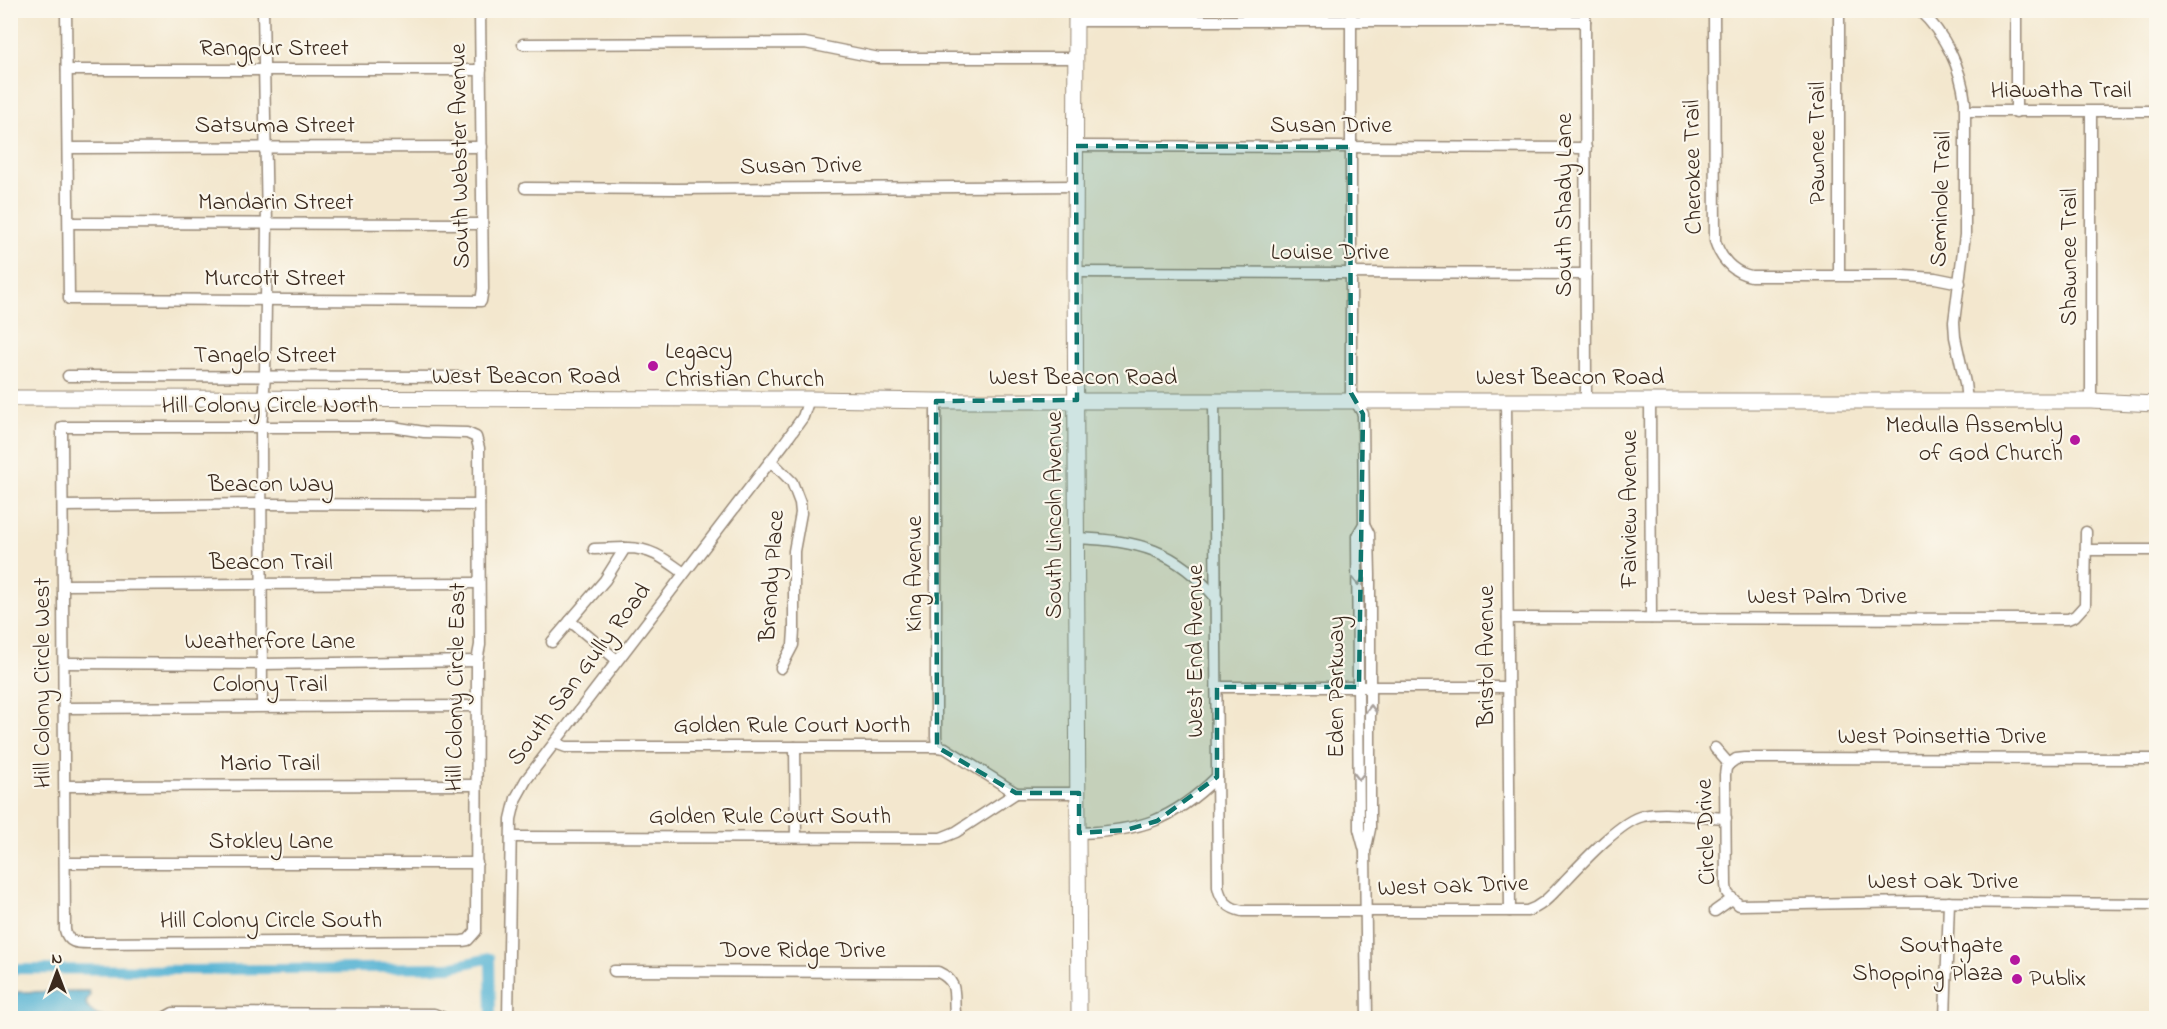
<svg xmlns="http://www.w3.org/2000/svg" width="2167" height="1029" viewBox="0 0 2167 1029" font-family="'Indie Flower',sans-serif">
  <style>
    .water { fill: #56b4d4; stroke: #486f79; stroke-width: 1.5 }
    .lines { fill: none; stroke-linecap: round; stroke-linejoin: round }
    .canal { stroke: #56b4d4; stroke-width: 10 }
    .street-casing { stroke: #978876; stroke-width: 13 }
    .secondary-casing { stroke: #978876; stroke-width: 17 }
    .street { stroke: #fff; stroke-width: 10 }
    .secondary { stroke: #fff; stroke-width: 15 }
    .oneway { stroke: #a79f9a }
    .marked { fill: #0f766e; fill-opacity: 0.2; stroke: #0f766e; stroke-width: 4.5; stroke-dasharray: 12 8; stroke-linejoin: round }
    .poi-dot { fill: #b5179e; stroke: #fbf7ec; stroke-width: 2 }
    .labels { text-anchor: middle; dominant-baseline: central; stroke-width: 4.5; stroke-linejoin: round; paint-order: stroke }
    .street-label { font-size: 24px; fill: #3b2a1e; stroke: #fbf7ec }
    .poi-label { font-size: 24px; fill: #3b2a1e; stroke: #fbf7ec; text-anchor: start }
  </style>
  <rect width="100%" height="100%" fill="#fbf7ec"/>
  <filter id="ink" filterUnits="userSpaceOnUse"><feTurbulence type="fractalNoise" baseFrequency=".0167" numOctaves="2"/><feDisplacementMap in="SourceGraphic" scale="12" xChannelSelector="R" yChannelSelector="G"/><feConvolveMatrix kernelMatrix="1 2 1 2 8 2 1 2 1" color-interpolation-filters="sRGB"/></filter>
  <filter id="wash" filterUnits="userSpaceOnUse"><feTurbulence type="fractalNoise" baseFrequency=".008" numOctaves="4" result="noise"/><feDisplacementMap in="SourceGraphic" scale="24" xChannelSelector="R" yChannelSelector="G"/><feGaussianBlur stdDeviation="1.35" result="paint"/><feColorMatrix in="noise" values="0 0 0 0 0 0 0 0 0 0 0 0 0 0 0 0 0 1.4 0 .05"/><feComposite in="paint" operator="in"/></filter>
  <g filter="url(#wash)">
    <rect width="100%" height="100%" fill="#f3e7ce"/>
    <polygon class="water" points="89,991 90,995 86,1003 88,1008 98,1016 113,1018 14,1018 13,1017 12,1003 17,992"/>
    <g class="lines">
      <polyline class="canal" points="10,969 195,970 450,967 490,958 491,1018"/>
    </g>
  </g>
  <g filter="url(#ink)">
    <g class="lines">
      <defs>
        <g id="street">
          <polyline points="66,10 69,299 481,301 483,289 480,10"/>
          <polyline points="1351,10 1351,393 1363,414 1364,524 1357,536 1359,829 1365,851 1367,1018"/>
          <polyline points="1585,10 1586,400"/>
          <path d="M1714 10 1715 241C1721 259 1732 272 1751 276H1904L1935 278 1960 283"/>
          <path d="M1919 10C1945 34 1961 67 1965 102V235L1954 322 1955 337 1965 383 1967 401"/>
          <polyline points="2016,10 2016,112"/>
          <polyline points="1076,21 1585,21"/>
          <polyline points="523,44 805,43 879,58 1075,58"/>
          <polyline points="67,70 481,70"/>
          <polyline points="1966,111 2156,111"/>
          <polyline points="2091,112 2091,401"/>
          <polyline points="1076,146 1586,148"/>
          <polyline points="68,148 482,147"/>
          <polyline points="525,188 676,189 1076,186"/>
          <polyline points="69,223 482,224"/>
          <polyline points="1075,272 1586,274"/>
          <polyline points="1839,275 1839,10"/>
          <polyline points="68,376 461,377"/>
          <path d="M1214 400 1218 887C1221 901 1228 908 1242 911H1527C1543 906 1552 894 1563 883 1580 865 1620 821 1643 816 1663 811 1704 817 1726 818"/>
          <polyline points="936,401 936,736 937,747"/>
          <polyline points="1506,401 1510,911"/>
          <polyline points="1650,401 1651,618"/>
          <path d="M62 427H393L424 432 467 433 476 437 479 448 480 645 477 661 476 931 468 940 462 941 88 943C77 943 68 943 65 930Z"/>
          <polyline points="771,461 792,482 800,503 801,513 794,551 794,630 793,645 781,668"/>
          <polyline points="63,506 262,504 479,505"/>
          <polyline points="1364,524 1369,534 1370,575 1370,829 1366,848"/>
          <path d="M1077 538C1139 541 1175 549 1217 599"/>
          <polyline points="594,549 625,548"/>
          <polyline points="2086,550 2156,550"/>
          <polyline points="64,585 479,583"/>
          <polyline points="1508,618 2068,619 2075,616 2085,605 2086,532"/>
          <polyline points="570,621 617,660"/>
          <path d="M552 642 605 580 625 548C650 547 665 559 684 573"/>
          <polyline points="65,663 262,664 477,661"/>
          <polyline points="1217,687 1508,687"/>
          <polyline points="262,706 261,427 265,376 267,225 263,10"/>
          <polyline points="65,708 476,706"/>
          <polyline points="555,743 566,747 937,747 945,748 1016,793"/>
          <polyline points="795,747 796,837"/>
          <polyline points="1715,748 1729,764"/>
          <polyline points="1729,764 1726,768 1725,775 1726,885 1727,893 1739,905 1916,902 2156,904"/>
          <polyline points="1729,764 1736,759 1745,758 2156,759"/>
          <polyline points="65,786 476,785"/>
          <polyline points="1016,793 1079,793"/>
          <path d="M1079 833C1140 831 1172 821 1217 777"/>
          <polyline points="511,837 941,838 956,832 1016,793"/>
          <polyline points="66,863 477,863"/>
          <polyline points="1715,911 1732,899"/>
          <path d="M614 971 938 972C962 983 951 998 956 1018"/>
          <polyline points="164,1018 173,1013 434,1014 444,1018"/>
          <polyline points="508,1018 511,819 516,798 526,780 785,442 803,417 809,399"/>
          <polyline points="1945,1018 1949,902"/>
        </g>
        <g id="secondary">
          <polyline points="1076,10 1075,272 1079,1018"/>
          <polyline points="10,398 809,399 936,401 2091,401 2156,404"/>
        </g>
      </defs>
      <use href="#street" class="street-casing"/>
      <use href="#secondary" class="secondary-casing"/>
      <use href="#street" class="street"/>
      <use href="#secondary" class="secondary"/>
    </g>
    <defs><path id="oneway-chevron" d="M-2-3.5L2.5 0L-2 3.5" fill="none" stroke-width="1.6" stroke-linecap="round" stroke-linejoin="round" transform="scale(1.5)"/></defs>
    <g class="oneway">
      <use href="#oneway-chevron" transform="translate(1358 581) rotate(89)"/>
      <use href="#oneway-chevron" transform="translate(1371 709) rotate(-90)"/>
      <use href="#oneway-chevron" transform="translate(1359 776) rotate(90)"/>
    </g>
  </g>
  <path class="marked" d="M1076 146 1350 147 1351 393 1363 414 1359 687H1217V777L1157 821 1126 830 1079 833V793H1016L937 747 936 401 1077 400Z"/>
  <g class="poi-dot">
    <circle cx="653" cy="366" r="6"/>
    <circle cx="2075" cy="440" r="6"/>
    <circle cx="2015" cy="960" r="6"/>
    <circle cx="2017" cy="979" r="6"/>
  </g>
  <g class="labels">
    <g class="street-label">
      <text x="274" y="49">Rangpur Street</text>
      <text x="2061" y="91">Hiawatha Trail</text>
      <text x="275" y="126">Satsuma Street</text>
      <text x="1331" y="126">Susan Drive</text>
      <text transform="translate(1818 143) rotate(-90)">Pawnee Trail</text>
      <text transform="translate(461 156) rotate(-91)">South Webster Avenue</text>
      <text transform="translate(801 167) rotate(-1)">Susan Drive</text>
      <text transform="translate(1694 167) rotate(-91)">Cherokee Trail</text>
      <text transform="translate(1942 199) rotate(-88)">Seminole Trail</text>
      <text x="276" y="203">Mandarin Street</text>
      <text transform="translate(1565 205) rotate(-90)">South Shady Lane</text>
      <text x="1330" y="253">Louise Drive</text>
      <text transform="translate(2070 257) rotate(-90)">Shawnee Trail</text>
      <text x="275" y="279">Murcott Street</text>
      <text x="265" y="356">Tangelo Street</text>
      <text x="526" y="377">West Beacon Road</text>
      <text x="1083" y="378">West Beacon Road</text>
      <text x="1570" y="378">West Beacon Road</text>
      <text x="270" y="406">Hill Colony Circle North</text>
      <text x="271" y="485">Beacon Way</text>
      <text transform="translate(1630 509) rotate(-90)">Fairview Avenue</text>
      <text transform="translate(1055 515) rotate(-90)">South Lincoln Avenue</text>
      <text x="271" y="563">Beacon Trail</text>
      <text transform="translate(915 574) rotate(-90)">King Avenue</text>
      <text transform="translate(773 576) rotate(-86)">Brandy Place</text>
      <text x="1827" y="597">West Palm Drive</text>
      <text x="270" y="642">Weatherfore Lane</text>
      <text transform="translate(1196 651) rotate(-90)">West End Avenue</text>
      <text transform="translate(1487 656) rotate(-90)">Bristol Avenue</text>
      <text transform="translate(580 675) rotate(-53)">South San Gully Road</text>
      <text transform="translate(43 683) rotate(-90)">Hill Colony Circle West</text>
      <text x="270" y="685">Colony Trail</text>
      <text transform="translate(457 687) rotate(-89)">Hill Colony Circle East</text>
      <text transform="translate(1337 687) rotate(-90)">Eden Parkway</text>
      <text x="792" y="726">Golden Rule Court North</text>
      <text x="1942" y="737">West Poinsettia Drive</text>
      <text x="270" y="764">Mario Trail</text>
      <text x="770" y="817">Golden Rule Court South</text>
      <text transform="translate(1707 832) rotate(-92)">Circle Drive</text>
      <text x="271" y="842">Stokley Lane</text>
      <text x="1943" y="882">West Oak Drive</text>
      <text transform="translate(1453 887) rotate(-2)">West Oak Drive</text>
      <text x="271" y="921">Hill Colony Circle South</text>
      <text x="803" y="951">Dove Ridge Drive</text>
    </g>
    <g class="poi-label">
      <text x="665" y="352">Legacy<tspan x="665" dy="28">Christian Church</tspan></text>
      <text x="2063" y="426" text-anchor="end">Medulla Assembly<tspan x="2063" dy="28">of God Church</tspan></text>
      <text x="2003" y="946" text-anchor="end">Southgate<tspan x="2003" dy="28">Shopping Plaza</tspan></text>
      <text x="2029" y="979">Publix</text>
    </g>
  </g>
  <rect width="2167" height="1029" fill="none" stroke="#fbf7ec" stroke-width="36"/>
  <g transform="translate(57 972)" stroke="#fbf7ec" stroke-width="4.5" paint-order="stroke">
  <path d="M0-4.5L10 22L0 15L-10 22Z" fill="#3b2a1e"/>
  <text y="-9" font-size="16" font-weight="bold" text-anchor="middle" fill="#3b2a1e">N</text>
  </g>
</svg>
